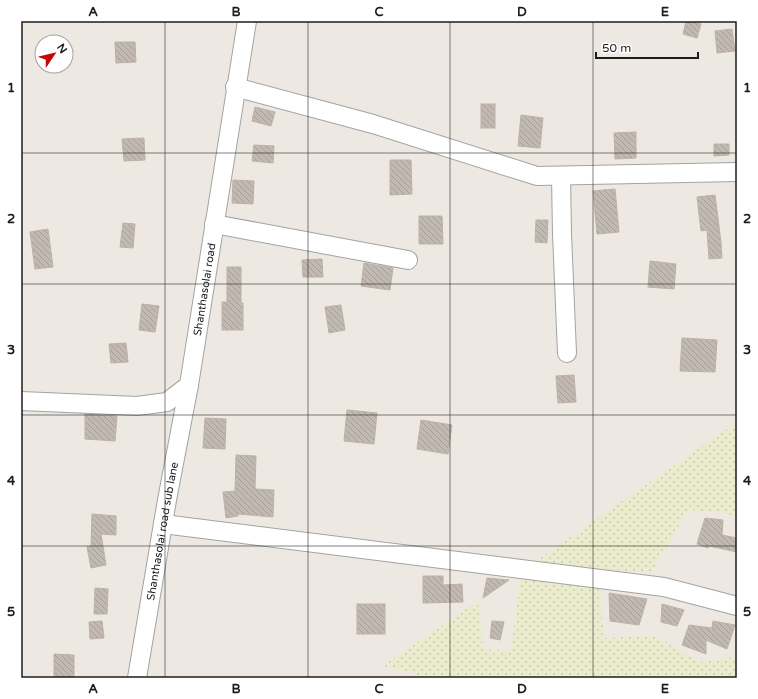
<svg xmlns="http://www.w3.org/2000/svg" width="758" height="699" viewBox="0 0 758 699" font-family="'Varela Round',sans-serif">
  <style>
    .farmland { fill: url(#farmland-dots) }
    .building { fill: url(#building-back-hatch); stroke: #bfb0a5 }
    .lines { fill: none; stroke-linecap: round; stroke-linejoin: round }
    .minor-casing { stroke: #a3a3a3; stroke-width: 20 }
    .minor { stroke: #fff; stroke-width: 18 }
    .grid { fill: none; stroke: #1c1c1c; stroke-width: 1; stroke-opacity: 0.55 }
    .labels { text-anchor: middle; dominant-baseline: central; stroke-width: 3; stroke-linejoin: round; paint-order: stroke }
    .street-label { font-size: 11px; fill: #1c1c1c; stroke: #fff }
    .neatline { fill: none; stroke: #1c1c1c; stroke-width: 1.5 }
    .grid-label { font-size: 13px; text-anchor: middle; font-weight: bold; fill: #1c1c1c }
  </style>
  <defs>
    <pattern id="farmland-dots" width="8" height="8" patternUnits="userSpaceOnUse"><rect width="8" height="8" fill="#ebeccd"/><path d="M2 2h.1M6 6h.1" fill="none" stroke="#c9caaf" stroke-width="1.8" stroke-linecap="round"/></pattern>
    <pattern id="building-back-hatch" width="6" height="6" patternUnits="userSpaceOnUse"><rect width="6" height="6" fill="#c2b9b2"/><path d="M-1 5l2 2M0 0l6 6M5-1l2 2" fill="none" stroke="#a69e98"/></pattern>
  </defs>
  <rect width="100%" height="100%" fill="#ede9e2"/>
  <g class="farmland">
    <polygon points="737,422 737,518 727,513 688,510 651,573 533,563"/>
    <polygon points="520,579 599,584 604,638 656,636 699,662 736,657 737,655 737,678 417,678 416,673 383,666 478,601 483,649 511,651"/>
  </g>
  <g class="building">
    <polygon points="686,21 701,24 697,38 683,34"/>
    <polygon points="732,29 735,51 717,53 715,31"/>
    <polygon points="115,42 135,42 136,62 116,63"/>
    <rect x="481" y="104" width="14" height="24"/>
    <polygon points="255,107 275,112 271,126 252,121"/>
    <polygon points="521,115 543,118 540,148 518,146"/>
    <polygon points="636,132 636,158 615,159 614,133"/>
    <polygon points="144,138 145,160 124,161 122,139"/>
    <polygon points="714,144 729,144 729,155 714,156"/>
    <polygon points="254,145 274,146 273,163 252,161"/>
    <polygon points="390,160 411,160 412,194 390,195"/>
    <polygon points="233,180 254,181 253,204 232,203"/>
    <polygon points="615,189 619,232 597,234 593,191"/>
    <polygon points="715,195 721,242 722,258 709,259 707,230 701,231 697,197"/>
    <polygon points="419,216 442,216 443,244 419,244"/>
    <polygon points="536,220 548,220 547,243 535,242"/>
    <polygon points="123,223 135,224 133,248 120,247"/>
    <polygon points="48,229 53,267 35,269 30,232"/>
    <polygon points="322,259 323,277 303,277 302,260"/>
    <polygon points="650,261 676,264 674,289 648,287"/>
    <polygon points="364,263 393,268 390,290 361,286"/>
    <polygon points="227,267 241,267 241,303 243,303 243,330 222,330 222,302 227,302"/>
    <polygon points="142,304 159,306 155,332 139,330"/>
    <polygon points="341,305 345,330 329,333 325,307"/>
    <polygon points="682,338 717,340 715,372 680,371"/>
    <polygon points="126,343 128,362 111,363 109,344"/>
    <polygon points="574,375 576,402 558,403 556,376"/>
    <polygon points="347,410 377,413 374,444 344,441"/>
    <polygon points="85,414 117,416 115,441 85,439"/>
    <polygon points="205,418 226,419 225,449 203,448"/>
    <polygon points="421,420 452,425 448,454 417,449"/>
    <polygon points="236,455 256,456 255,489 274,490 273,517 238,514 238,516 226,518 223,492 235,491"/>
    <polygon points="92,514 116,516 116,535 101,534 106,565 91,568 87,547 91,546"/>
    <polygon points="705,518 723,520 722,535 737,538 737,552 709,546 708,548 697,544"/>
    <polygon points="423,576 443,576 443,585 462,584 463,602 423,603"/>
    <polygon points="487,578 509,580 483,598"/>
    <polygon points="95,588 108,589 107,614 94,614"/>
    <polygon points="609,593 647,599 639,625 610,621"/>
    <rect x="357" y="604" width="28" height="30"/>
    <polygon points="662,604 684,610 677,626 661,622"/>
    <polygon points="102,621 104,638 90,639 89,622"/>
    <polygon points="492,621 504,622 500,640 490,638"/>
    <polygon points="713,621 735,625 727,649 706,640 706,654 682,645 689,625 712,628"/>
    <polygon points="54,654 74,655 74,678 54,678"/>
  </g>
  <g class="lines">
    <defs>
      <g id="minor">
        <polyline points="235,87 373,124 537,176 737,172"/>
        <polyline points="561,176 562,234 567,353"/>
        <polyline points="214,224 408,260"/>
        <path id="s1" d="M21 401 137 406 167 402 189 385 247 21"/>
        <polyline points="163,524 664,587 737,606"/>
        <path id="s2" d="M137 678 167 500 189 385"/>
      </g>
    </defs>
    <use href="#minor" class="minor-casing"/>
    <use href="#minor" class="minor"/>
  </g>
  <path class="grid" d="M165 21V678M308 21V678M450 21V678M593 21V678M21 153H737M21 284H737M21 415H737M21 546H737"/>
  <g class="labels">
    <g class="street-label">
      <text stroke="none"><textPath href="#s1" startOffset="271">Shanthasolai road</textPath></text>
      <text stroke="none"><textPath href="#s2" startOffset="149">Shanthasolai road sub lane</textPath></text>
    </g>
  </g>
  <rect width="758" height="699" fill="none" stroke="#ffffff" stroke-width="44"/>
  <g transform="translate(54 54) rotate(55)"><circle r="19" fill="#ffffff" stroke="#a4a4a4"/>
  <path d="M0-3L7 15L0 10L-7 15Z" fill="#c40509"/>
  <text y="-6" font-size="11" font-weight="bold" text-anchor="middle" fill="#1c1c1c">N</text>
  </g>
  <path d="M596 52v6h102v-6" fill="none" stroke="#1c1c1c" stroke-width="2"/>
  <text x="602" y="52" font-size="12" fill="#1c1c1c" stroke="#ffffff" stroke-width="3" paint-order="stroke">50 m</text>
  <rect x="22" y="22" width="714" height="655" class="neatline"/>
  <g class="grid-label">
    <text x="93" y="16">A</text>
    <text x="236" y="16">B</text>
    <text x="379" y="16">C</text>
    <text x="522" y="16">D</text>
    <text x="665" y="16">E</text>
    <text x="11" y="92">1</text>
    <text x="747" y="92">1</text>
    <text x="11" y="223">2</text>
    <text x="747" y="223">2</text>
    <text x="11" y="354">3</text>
    <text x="747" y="354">3</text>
    <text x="11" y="485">4</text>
    <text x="747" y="485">4</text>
    <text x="11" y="616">5</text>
    <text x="747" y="616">5</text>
    <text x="93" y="693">A</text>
    <text x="236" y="693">B</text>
    <text x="379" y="693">C</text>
    <text x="522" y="693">D</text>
    <text x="665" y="693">E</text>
  </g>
</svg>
